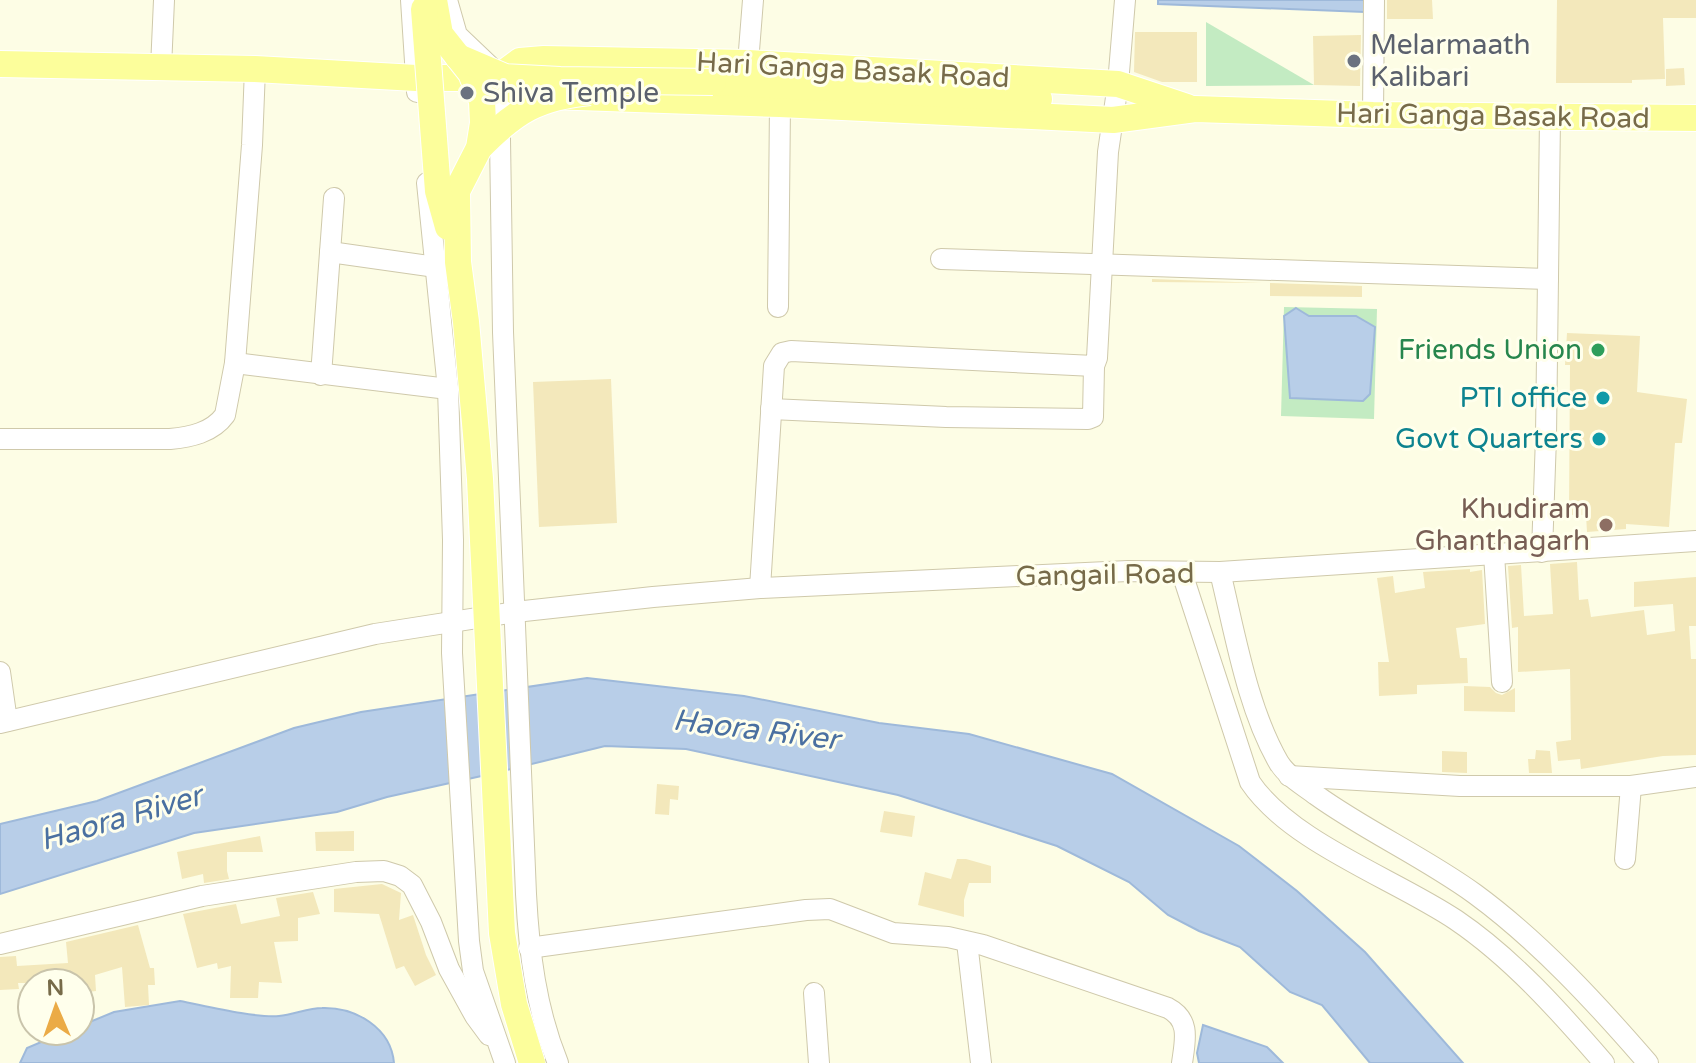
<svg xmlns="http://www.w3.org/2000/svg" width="1696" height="1063" viewBox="0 0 1696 1063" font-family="'Varela Round',sans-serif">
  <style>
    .green { fill: #c3ebc2 }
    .water { fill: #b8cee8; stroke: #9eb9da; stroke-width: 2 }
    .building { fill: #f3e8bb }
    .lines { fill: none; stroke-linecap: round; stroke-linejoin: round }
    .minor-casing { stroke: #cfc9ab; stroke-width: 22 }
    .major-casing { stroke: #fff; stroke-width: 28 }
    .minor { stroke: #fff; stroke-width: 20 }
    .major { stroke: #fcfe9b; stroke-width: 26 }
    .major-bridge-casing { stroke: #fff; stroke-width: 28; stroke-linecap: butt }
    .major-bridge { stroke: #fcfe9b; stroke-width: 26 }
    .worship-dot { fill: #6b7280; stroke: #ffffec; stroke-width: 3 }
    .leisure-dot { fill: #2e9e5b; stroke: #ffffec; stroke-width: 3 }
    .culture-dot { fill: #0f9aa8; stroke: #ffffec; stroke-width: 3 }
    .education-dot { fill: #8d6e63; stroke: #ffffec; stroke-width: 3 }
    .labels { text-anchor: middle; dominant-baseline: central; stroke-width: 6; stroke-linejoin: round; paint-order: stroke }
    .worship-label { font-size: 28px; fill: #5b616d; stroke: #ffffec; text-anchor: start }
    .street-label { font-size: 28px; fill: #776b49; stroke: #ffffec }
    .leisure-label { font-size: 28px; fill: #27864d; stroke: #ffffec; text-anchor: end }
    .culture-label { font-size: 28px; fill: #0d838f; stroke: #ffffec; text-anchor: end }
    .education-label { font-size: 28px; fill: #785e54; stroke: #ffffec; text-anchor: end }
    .water-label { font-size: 30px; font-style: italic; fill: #4a70a1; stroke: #ffffec }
  </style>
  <rect width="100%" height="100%" fill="#fdfde5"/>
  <g class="green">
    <polygon points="1206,22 1314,85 1206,86"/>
    <polygon points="1284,307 1377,309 1374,419 1281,416"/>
  </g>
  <g class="water">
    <polygon points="1158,0 1364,0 1364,12 1158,4"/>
    <polygon points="1296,308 1309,316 1356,316 1375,327 1370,394 1363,401 1290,398 1284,316"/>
    <polygon points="587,678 744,696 879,723 969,734 1112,774 1239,846 1297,891 1365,952 1463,1063 1370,1063 1322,1005 1290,992 1240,947 1199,931 1168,915 1129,882 1057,846 898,795 686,749 605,746 495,773 387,797 337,812 194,833 0,894 0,824 97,801 294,728 361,712"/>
    <path d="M180 1001C206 1006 254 1018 279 1016 293 1015 308 1008 322 1008 356 1007 391 1028 394 1063H20L27 1048 67 1031H80V1026L114 1012Z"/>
    <polygon points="1203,1025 1267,1047 1283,1063 1199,1063 1197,1053"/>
  </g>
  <g class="building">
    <polygon points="1387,0 1432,0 1433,19 1387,19"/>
    <polygon points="1557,0 1696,0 1696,18 1663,18 1665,79 1632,80 1632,83 1556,83"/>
    <polygon points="1135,32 1197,32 1197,82 1162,82 1134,72"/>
    <polygon points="1361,35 1360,86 1314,85 1313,36"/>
    <polygon points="1684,68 1685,85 1666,86 1666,69"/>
    <polygon points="1152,279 1263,283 1152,282"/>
    <polygon points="1270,283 1362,286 1362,297 1270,296"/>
    <polygon points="1567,333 1640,336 1637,392 1687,399 1682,443 1675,443 1669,527 1626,524 1626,529 1587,532 1586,515 1569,515 1570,365 1565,365"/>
    <polygon points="611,379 617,523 539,527 533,382"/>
    <polygon points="1577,562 1579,600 1588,599 1591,617 1644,610 1647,635 1675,631 1673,604 1634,607 1634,582 1696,577 1696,626 1689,626 1691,659 1696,659 1696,755 1663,756 1581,769 1580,759 1558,761 1556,742 1571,740 1570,669 1518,672 1518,627 1512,628 1508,566 1521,565 1524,616 1553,614 1550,564"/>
    <polygon points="1470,569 1470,572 1482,570 1485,624 1456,628 1460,658 1467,658 1468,683 1417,685 1417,694 1379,696 1378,662 1389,662 1377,578 1393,576 1395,593 1425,588 1423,572"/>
    <polygon points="1464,686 1490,687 1496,693 1502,695 1515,688 1515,712 1464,711"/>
    <polygon points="1536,750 1550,751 1552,773 1529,773 1528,759 1535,759"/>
    <polygon points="1442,751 1467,752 1467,773 1442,772"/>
    <polygon points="657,784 679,786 678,800 670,799 669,815 655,814"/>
    <polygon points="884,811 915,816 912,837 880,832"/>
    <polygon points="354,831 354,851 316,851 315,832"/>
    <polygon points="260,836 263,852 227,852 227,871 229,879 204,883 203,874 182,879 177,852"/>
    <polygon points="957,859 966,859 991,866 991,883 969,883 964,900 964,917 918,905 925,872 951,879"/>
    <polygon points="382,884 401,893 399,920 413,915 426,955 436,975 415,986 404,966 396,969 379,914 334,912 334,889"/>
    <polygon points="313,892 320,914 298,918 298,941 274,942 282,983 259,982 258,998 230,998 231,966 218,969 217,963 197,968 183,914 236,904 241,924 280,916 276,898"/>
    <polygon points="138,925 150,968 154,968 155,985 148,985 149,1005 125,1007 122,967 95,975 96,991 80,993 80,983 18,983 19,989 0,990 0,957 16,956 17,966 68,963 66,942"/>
  </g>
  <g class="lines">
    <defs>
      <g id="minor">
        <polyline points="411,0 417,92"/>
        <path d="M447 0 457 35 499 75 503 332 526 894C529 952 536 1009 558 1063"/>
        <polyline points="748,63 753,0"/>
        <polyline points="161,68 164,0"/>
        <polyline points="1373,115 1374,0"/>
        <polyline points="427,183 448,389 453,540 452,653 469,941 473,971 505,1063"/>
        <polyline points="330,252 436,267"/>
        <polyline points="941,259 1548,279"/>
        <polyline points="778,307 780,104"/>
        <polyline points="235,363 448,389"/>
        <polyline points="321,375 334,198"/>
        <polyline points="771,409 946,417 1088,419 1093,417 1094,366"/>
        <path d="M0 439H170C190 437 212 433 225 415L235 363 252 145 255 69"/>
        <polyline points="1542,552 1546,437 1550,117"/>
        <polyline points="1494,554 1502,682"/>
        <path d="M1220 572C1235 633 1247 708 1279 763 1288 777 1303 785 1316 795 1366 831 1424 857 1475 894 1539 941 1596 1003 1648 1063"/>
        <path d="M1182 573 1250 782C1290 842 1395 879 1456 920 1512 958 1560 1012 1604 1063"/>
        <polyline points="760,588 774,366 782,353 791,351 1094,366 1097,358 1108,152 1118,84 1125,0"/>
        <polyline points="0,672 7,721"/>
        <polyline points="0,723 375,634 515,612 653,597 760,588 1128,571 1220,572 1696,541"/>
        <polyline points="1289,776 1460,786 1631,786 1696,777"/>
        <polyline points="1625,859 1631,786"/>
        <polyline points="967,942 981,1063"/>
        <polyline points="0,944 202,896 356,872 384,871 400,876 412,885 431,922 449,969 475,1016 489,1035"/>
        <path d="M529 948 806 910 830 909 893 933 948 937 983 945 1168 1008C1191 1020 1185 1041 1182 1063"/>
        <polyline points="814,993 819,1063"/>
      </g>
      <g id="major">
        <polyline points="0,64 255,69 416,78 494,78"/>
        <polyline points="497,78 521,95 780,104 1113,120 1195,109 1373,115 1696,118"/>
        <polyline points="497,78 520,61 544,59 748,63 1118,84 1187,107"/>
        <polyline points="713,82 1039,99"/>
      </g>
    </defs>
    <use href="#minor" class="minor-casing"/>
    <use href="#major" class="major-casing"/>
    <use href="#minor" class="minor"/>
    <use href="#major" class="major"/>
    <defs>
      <g id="major-bridge">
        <polyline points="434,0 440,34 471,73 482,101 483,123 479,148 457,191 458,262 466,322 480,479 502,933 514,1004 532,1063"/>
        <polyline points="424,9 438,191 448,227"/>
        <polyline points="458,57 505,77 560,80 713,82"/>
        <path d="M479 148C515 111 538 97 590 92"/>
      </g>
    </defs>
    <use href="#major-bridge" class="major-bridge-casing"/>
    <use href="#major-bridge" class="major-bridge"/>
  </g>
  <g class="worship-dot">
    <circle cx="1354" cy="61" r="8"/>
    <circle cx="467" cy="93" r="8"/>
  </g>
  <circle class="leisure-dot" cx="1598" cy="350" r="8"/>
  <g class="culture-dot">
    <circle cx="1603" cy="398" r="8"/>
    <circle cx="1599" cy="439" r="8"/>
  </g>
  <circle class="education-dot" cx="1606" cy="525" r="8"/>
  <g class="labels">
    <g class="worship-label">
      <text x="1370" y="45">Melarmaath<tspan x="1370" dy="32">Kalibari</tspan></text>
      <text x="483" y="93">Shiva Temple</text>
    </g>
    <g class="street-label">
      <text transform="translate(853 70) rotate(3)">Hari Ganga Basak Road</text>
      <text transform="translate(1493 116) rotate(1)">Hari Ganga Basak Road</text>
      <text transform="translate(1105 575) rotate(-1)">Gangail Road</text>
    </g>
    <g class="leisure-label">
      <text x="1582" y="350">Friends Union</text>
    </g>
    <g class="culture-label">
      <text x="1587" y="398">PTI office</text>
      <text x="1583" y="439">Govt Quarters</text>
    </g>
    <g class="education-label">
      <text x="1590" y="509">Khudiram<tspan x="1590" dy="32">Ghanthagarh</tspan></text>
    </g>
    <g class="water-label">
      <text transform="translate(756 730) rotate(7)">Haora River</text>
      <text transform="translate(121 818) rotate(-16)">Haora River</text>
    </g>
  </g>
  <g transform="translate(56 1007) rotate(358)"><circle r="38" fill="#ffffec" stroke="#c9c4ab" stroke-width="2"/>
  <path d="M0-6L14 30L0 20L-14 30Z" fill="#ebab46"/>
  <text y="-12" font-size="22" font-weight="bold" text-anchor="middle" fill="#776b49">N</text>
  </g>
</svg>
